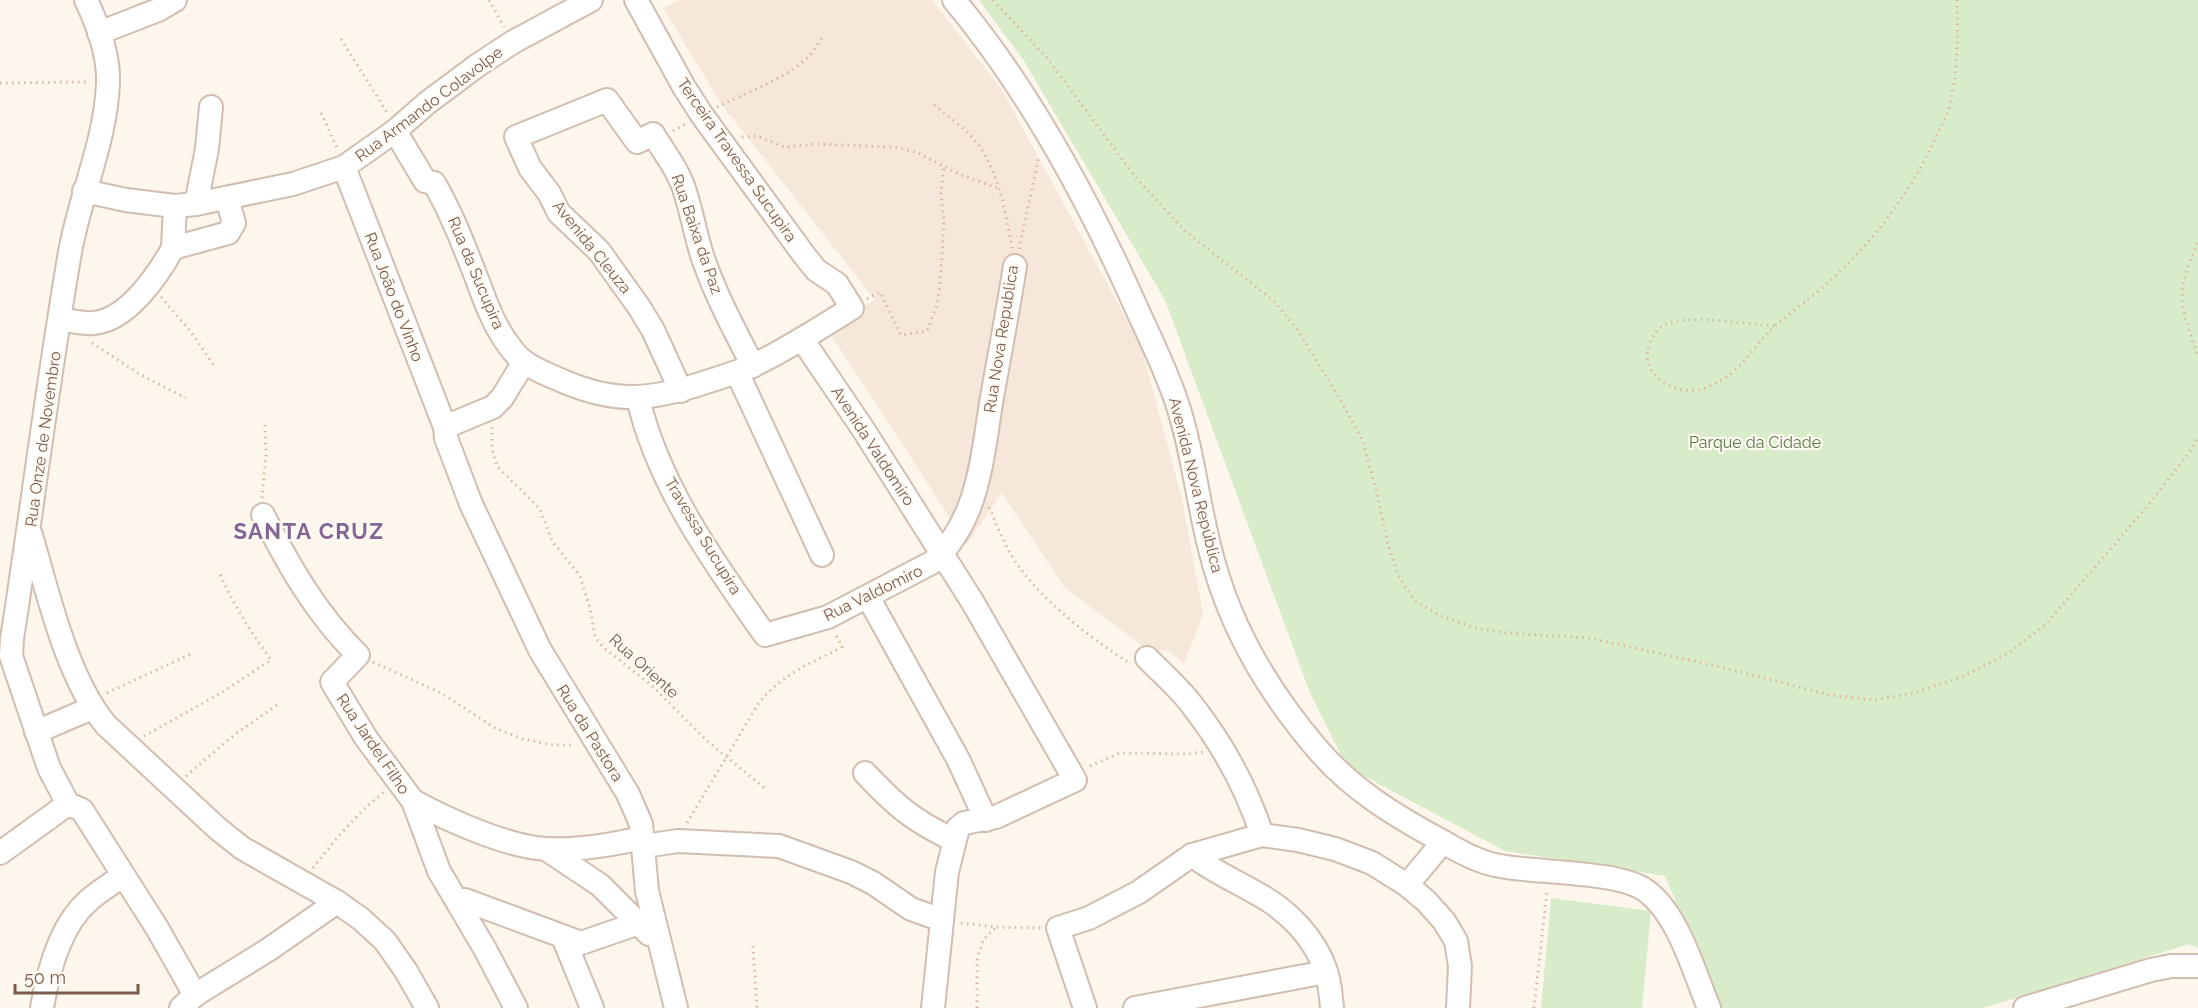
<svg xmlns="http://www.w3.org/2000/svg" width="2198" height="1008" viewBox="0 0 2198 1008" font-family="Raleway,sans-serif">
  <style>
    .residential { fill: #f5e8da }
    .green { fill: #d8ecc9 }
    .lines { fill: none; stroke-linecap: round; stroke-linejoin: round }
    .minor-casing { stroke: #d1beb0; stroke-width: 26 }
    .path { stroke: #d9b8a5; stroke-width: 3; stroke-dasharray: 1.5 4.5; stroke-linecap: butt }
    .minor { stroke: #fff; stroke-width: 22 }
    .labels { text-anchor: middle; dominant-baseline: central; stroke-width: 4.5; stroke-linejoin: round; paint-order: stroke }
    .street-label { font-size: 16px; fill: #7a5c4d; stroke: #fffaf3 }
    .park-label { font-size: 16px; fill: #537a41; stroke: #fffaf3 }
    .district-label { font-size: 22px; font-weight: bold; letter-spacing: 1.5px; fill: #846695; stroke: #fffaf3 }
  </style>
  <rect width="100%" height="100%" fill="#fdf6ec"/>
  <polygon class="residential" points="680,0 932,0 1002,90 1141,346 1182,499 1203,614 1184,664 1168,650 1152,653 1066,589 1002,493 967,544 826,327 875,300 722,105 663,8"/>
  <g class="green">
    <polygon points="979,0 2198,0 2198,948 2189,944 1983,1008 1721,1008 1665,876 1505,851 1347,767 1310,693 1165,300 1024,61"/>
    <polygon points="1551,898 1651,911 1642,1008 1541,1008"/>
  </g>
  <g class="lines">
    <defs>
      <g id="minor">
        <path d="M86 0C98 25 109 56 108 83 106 140 80 196 70 252 48 380 32 510 12 639L11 656 49 768 68 804 82 810 157 928 195 995"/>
        <path d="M954 0C1030 91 1088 199 1136 307 1150 338 1165 368 1176 400 1192 447 1197 497 1209 545 1227 622 1268 692 1319 751 1353 790 1394 815 1438 839 1457 850 1477 862 1500 866 1535 873 1618 871 1645 890 1678 913 1694 972 1709 1008"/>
        <polyline points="99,33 158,10 175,0"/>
        <path d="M395 131 425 181 434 183C452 214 464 246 477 279 486 304 496 331 514 352 526 367 547 374 565 382 617 404 653 400 706 382 722 377 739 372 754 365 788 349 820 328 852 308L837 284 816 270 804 255 702 115 684 87 636 0"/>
        <polyline points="344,167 445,427 446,438 471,504 540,650 628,794 641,824 647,891 676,1008"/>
        <polyline points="84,191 126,200 158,204 175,206 196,204 293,184 344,167 395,131 427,103 478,65 513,42 591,0"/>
        <polyline points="196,204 207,149 211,107"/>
        <polyline points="175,206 173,248 228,233 234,223 227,198"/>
        <path d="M60 319C70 321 82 324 93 323 127 321 158 275 173 248"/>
        <polyline points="802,339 863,429 972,601 1075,780 996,817 964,823 958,828 947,872 933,1008"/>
        <polyline points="737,372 822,555"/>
        <path d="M681 391 653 330 639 307 599 251 559 213 549 193 530 168 516 137 607 100 637 142 653 134C665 154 680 172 686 195 693 217 696 239 704 261 717 298 735 331 753 366"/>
        <path d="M638 398C658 485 714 563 765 635L828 617 933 562C980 518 982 456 992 397 1000 353 1008 310 1015 266"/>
        <polyline points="445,427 493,407 502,398 524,362"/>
        <path d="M263 515C289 566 317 615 358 655L332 682 366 738 413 801 439 871 485 949 516 1008"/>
        <path d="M31 535C48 594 67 678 106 725L217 828 242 848 337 902 361 919 385 941 406 971 427 1008"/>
        <polyline points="868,597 958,759 986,820"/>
        <path d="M1147 658C1162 673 1179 688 1192 705 1224 746 1246 786 1262 835"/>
        <polyline points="36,732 92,708"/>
        <path d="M865 773C895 805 913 821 954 840"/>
        <path d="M413 801C448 820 507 847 547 849 579 851 612 844 643 838"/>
        <polyline points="644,846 678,841 779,846 851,872 873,883 911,909 942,920"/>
        <polyline points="546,849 600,885 649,934"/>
        <polyline points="0,853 68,804"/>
        <path d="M1192 855C1212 871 1234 880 1256 893 1287 909 1315 938 1326 971 1330 983 1331 996 1332 1008"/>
        <polyline points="1407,885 1443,842"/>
        <polyline points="465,900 581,943 639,923"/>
        <polyline points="563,937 592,1008"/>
        <path d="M42 1008C48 971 60 926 88 901 99 891 112 884 123 875"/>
        <polyline points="181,1008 195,995 268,950 337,902"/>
        <polyline points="1085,1008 1058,928 1089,918 1139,892 1192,855 1262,835 1298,840 1335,849 1372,863 1407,885 1426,901 1444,921 1456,941 1460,966 1458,1008"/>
        <polyline points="1135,1008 1326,972"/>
        <polyline points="2025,1008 2151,970 2171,966 2198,966"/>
      </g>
    </defs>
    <use href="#minor" class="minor-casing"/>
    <g class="path">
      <polyline points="489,0 504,27"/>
      <polyline points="993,0 1047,58 1137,179 1185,231 1274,301 1297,329 1340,399 1362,439 1375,486 1388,544 1398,575 1414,600 1441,616 1475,628 1508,633 1588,638 1640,649 1741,672 1829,695 1874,700 1913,693 1962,677 2009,653 2046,624 2150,503 2192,449 2198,436"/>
      <polyline points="341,39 388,114"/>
      <polyline points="0,83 88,82"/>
      <path d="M934 105C950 118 971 132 982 150 1000 178 1006 216 1012 248"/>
      <path d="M717 107C747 92 784 80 808 57 814 52 817 44 822 38"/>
      <polyline points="321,113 338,150"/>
      <polyline points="673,131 685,124"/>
      <polyline points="742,137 757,136 784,147 817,144 893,147 916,152 959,174 997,188"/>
      <path d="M2198 243C2174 294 2180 305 2198 356"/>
      <polyline points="1019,249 1039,156"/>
      <polyline points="161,297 191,332 215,367"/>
      <polyline points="867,299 880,292 901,335 927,331 936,307 940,287 944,221 941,193 944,166"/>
      <path d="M1774 326C1747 324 1691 314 1666 324 1660 326 1654 334 1651 340 1634 373 1677 400 1707 387 1746 371 1748 350 1776 325 1791 312 1807 301 1822 288 1869 247 1908 197 1934 141 1939 130 1946 119 1949 108 1958 71 1958 37 1957 0"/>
      <polyline points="92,343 141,375 186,398"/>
      <polyline points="492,427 492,450 497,466 540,509 552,541 580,576 590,608 595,637 604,648 651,685 706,740 767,790"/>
      <polyline points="262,498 266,455 265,425"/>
      <path d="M989 507C997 526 1004 544 1015 561 1040 599 1090 638 1128 662"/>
      <polyline points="373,662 441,693 495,728 523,739 553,745 575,745"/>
      <polyline points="107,693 193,653"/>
      <path d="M144 736 221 693 271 660C251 632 234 606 220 574"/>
      <polyline points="1090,766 1120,753 1186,754 1204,752"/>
      <polyline points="186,776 234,735 277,705"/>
      <path d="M687 823 758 704C783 673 808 665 842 647L835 633"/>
      <path d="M313 868C335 840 356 814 384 792"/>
      <polyline points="961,923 996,927 1041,928"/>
      <polyline points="753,946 757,1008"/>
      <polyline points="977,1008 977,960 983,940 996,927"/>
      <polyline points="1534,1008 1547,891"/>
    </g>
    <use href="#minor" class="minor"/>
  </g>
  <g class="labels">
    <g class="street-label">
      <text transform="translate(429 104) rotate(-37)">Rua Armando Colavolpe</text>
      <text transform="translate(737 160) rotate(55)">Terceira Travessa Sucupira</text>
      <text transform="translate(697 234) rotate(71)">Rua Baixa da Paz</text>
      <text transform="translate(592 247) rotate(51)">Avenida Cleuza</text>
      <text transform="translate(476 273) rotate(67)">Rua da Sucupira</text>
      <text transform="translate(394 297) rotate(69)">Rua João do Vinho</text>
      <text transform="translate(1001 339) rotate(-81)">Rua Nova Republica</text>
      <text transform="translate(43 439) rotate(-82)">Rua Onze de Novembro</text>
      <text transform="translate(873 446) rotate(57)">Avenida Valdomiro</text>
      <text transform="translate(1196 485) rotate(76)">Avenida Nova República</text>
      <text transform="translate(703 536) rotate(59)">Travessa Sucupira</text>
      <text transform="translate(873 593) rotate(-26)">Rua Valdomiro</text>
      <text transform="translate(644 666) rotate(42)">Rua Oriente</text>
      <text transform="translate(590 733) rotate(58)">Rua da Pastora</text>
      <text transform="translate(373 744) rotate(56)">Rua Jardel Filho</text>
    </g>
    <g class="park-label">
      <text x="1755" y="442">Parque da Cidade</text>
    </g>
    <g class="district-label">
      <text x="309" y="531">SANTA CRUZ</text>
    </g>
  </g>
  <path d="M15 984v9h123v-9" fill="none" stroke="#7a5c4d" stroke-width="3"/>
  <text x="24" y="984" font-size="18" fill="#7a5c4d" stroke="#fffaf3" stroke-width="4.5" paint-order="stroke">50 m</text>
</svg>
